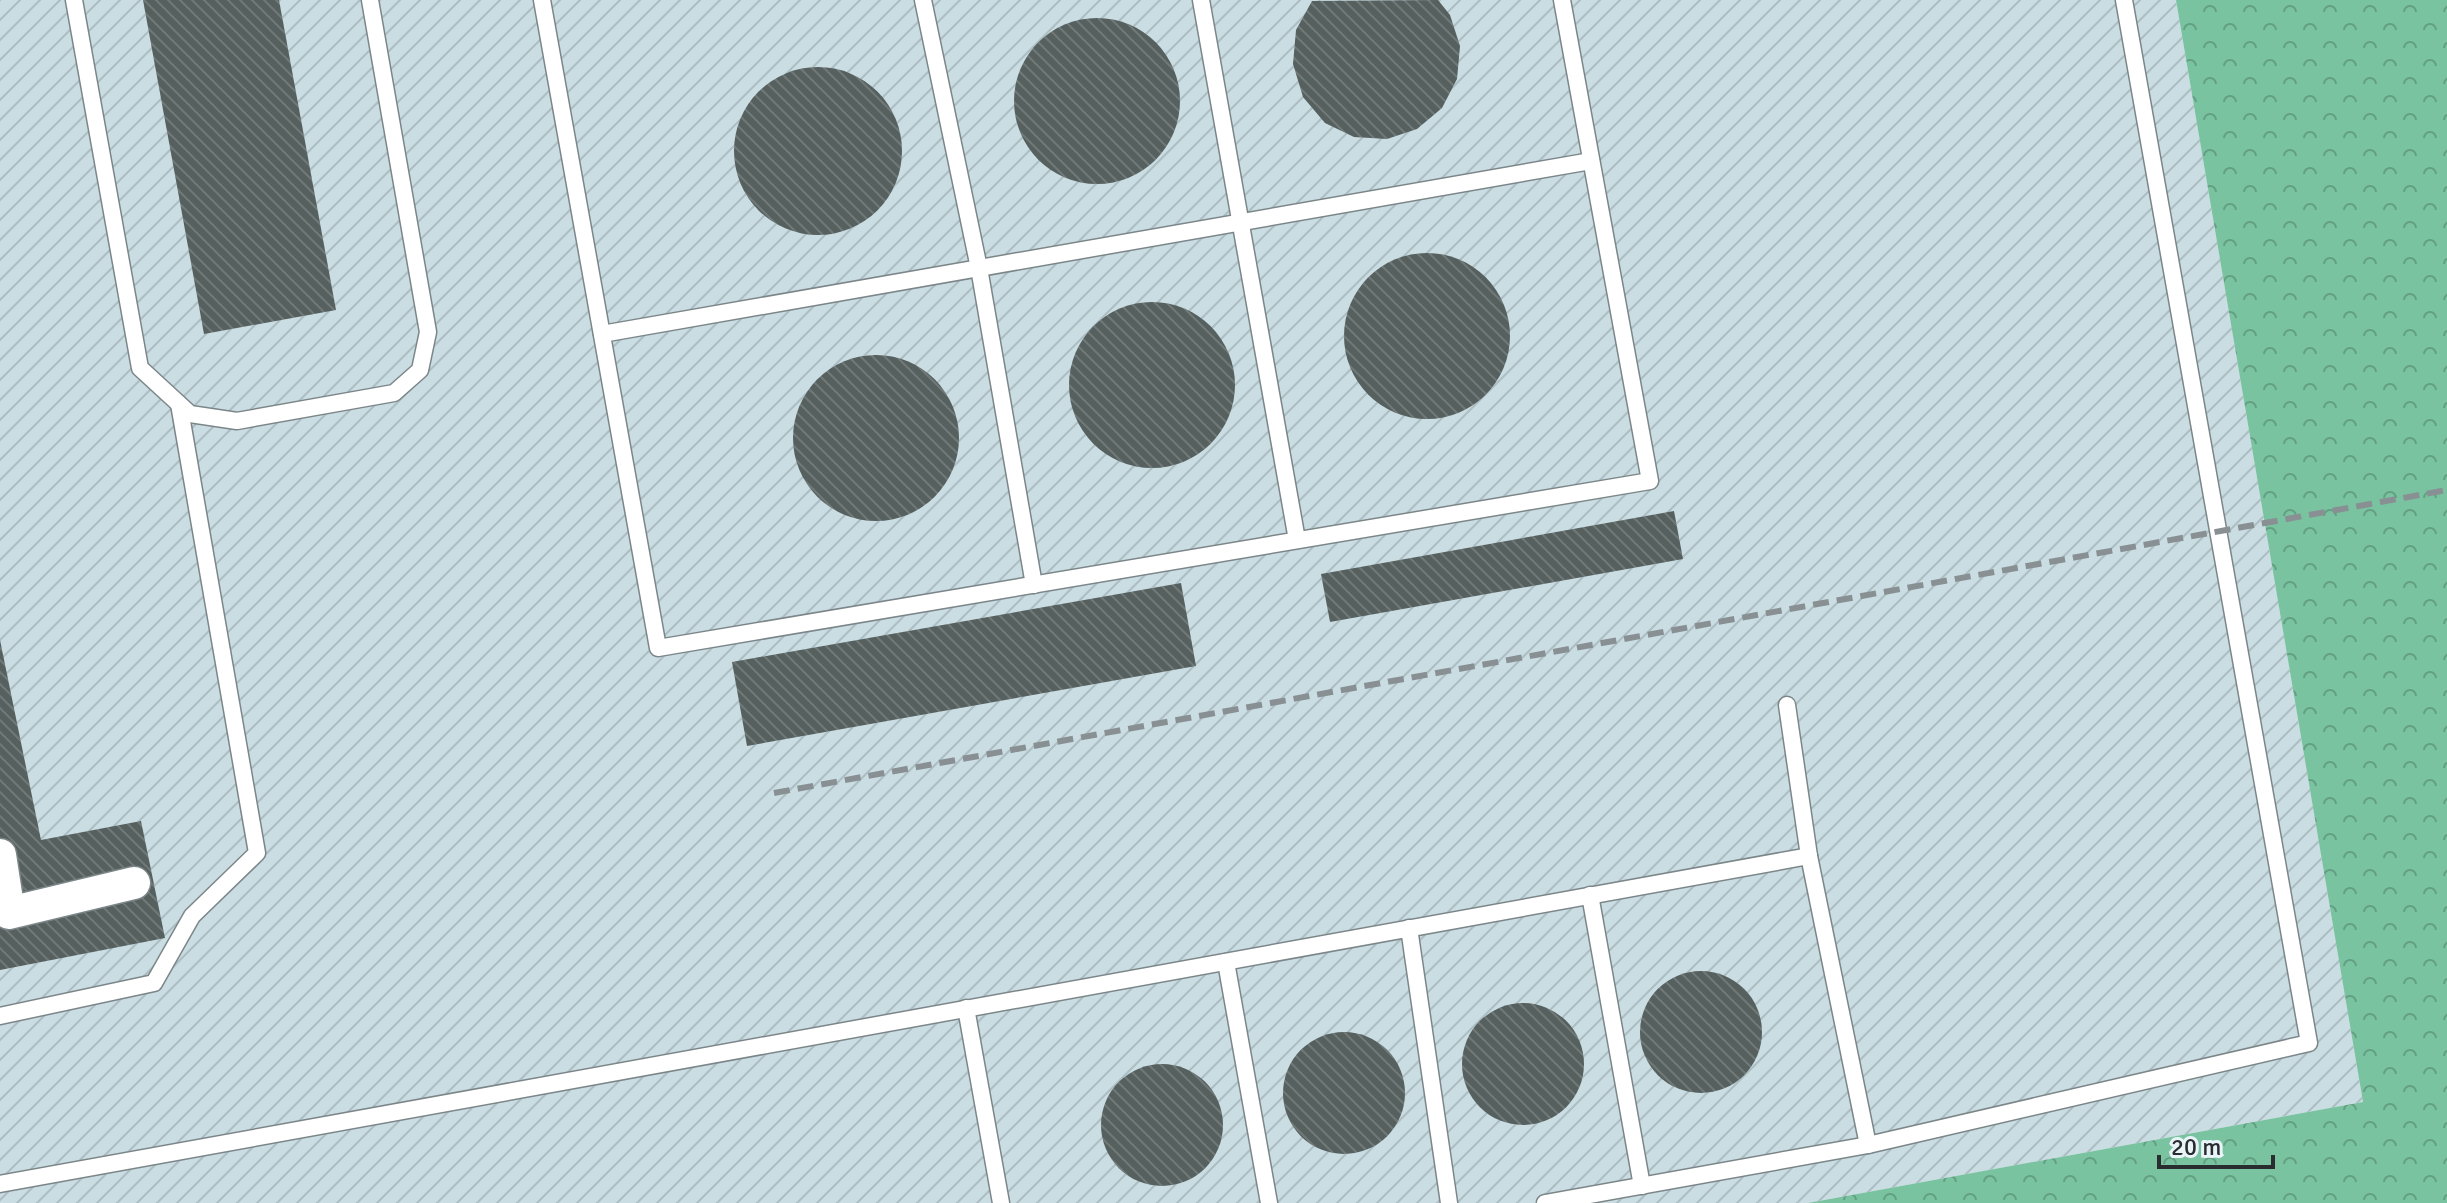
<svg xmlns="http://www.w3.org/2000/svg" width="2447" height="1203" viewBox="0 0 2447 1203" font-family="Signika,sans-serif">
  <style>
    .industrial { fill: url(#industrial-furrows) }
    .forest { fill: url(#forest-crowns) }
    .building { fill: url(#building-back-hatch) }
    .lines { fill: none; stroke-linecap: round; stroke-linejoin: round }
    .lane-casing { stroke: #7c8689; stroke-width: 19 }
    .street-casing { stroke: #7c8689; stroke-width: 35 }
    .lane { stroke: #fff; stroke-width: 16 }
    .street { stroke: #fff; stroke-width: 32 }
    .rail { stroke: #899093; stroke-width: 6; stroke-dasharray: 16 8; stroke-linecap: butt }
  </style>
  <defs>
    <pattern id="industrial-furrows" width="10" height="10" patternUnits="userSpaceOnUse" patternTransform="scale(2)"><rect width="10" height="10" fill="#c9dde3"/><path d="M-1 1l2-2M0 10L10 0M9 11l2-2" fill="none" stroke="#adbec3"/></pattern>
    <pattern id="forest-crowns" width="20" height="18" patternUnits="userSpaceOnUse" patternTransform="scale(2)"><rect width="20" height="18" fill="#79c3a0"/><path d="M2 6a3 3 0 1 1 6 0M12 15a3 3 0 1 1 6 0" fill="none" stroke="#639f83"/></pattern>
    <pattern id="building-back-hatch" width="6" height="6" patternUnits="userSpaceOnUse" patternTransform="scale(2)"><rect width="6" height="6" fill="#56605f"/><path d="M-1 5l2 2M0 0l6 6M5-1l2 2" fill="none" stroke="#707878"/></pattern>
  </defs>
  <rect width="100%" height="100%" fill="#dce7ea"/>
  <polygon class="industrial" points="0,0 2176,0 2363,1102 1808,1203 0,1203"/>
  <polygon class="forest" points="2176,0 2447,0 2447,1203 1808,1203 2363,1102"/>
  <g class="building">
    <polygon points="143,0 279,0 336,310 204,334"/>
    <polygon points="1438,0 1450,15 1460,46 1457,79 1442,108 1417,129 1387,139 1354,137 1325,123 1303,97 1293,64 1296,30 1312,1"/>
    <circle cx="1097" cy="101" r="83"/>
    <circle cx="818" cy="151" r="84"/>
    <circle cx="1427" cy="336" r="83"/>
    <circle cx="1152" cy="385" r="83"/>
    <circle cx="876" cy="438" r="83"/>
    <polygon points="1674,511 1683,559 1330,622 1321,574"/>
    <polygon points="1181,583 1196,666 747,746 732,662"/>
    <polygon points="0,640 41,840 141,821 165,938 0,970"/>
    <circle cx="1701" cy="1032" r="61"/>
    <circle cx="1523" cy="1064" r="61"/>
    <circle cx="1344" cy="1093" r="61"/>
    <circle cx="1162" cy="1125" r="61"/>
  </g>
  <g class="lines">
    <defs>
      <g id="lane">
        <polyline points="74,0 140,368 190,414 237,421 394,393 420,370 428,332 370,0"/>
        <polyline points="542,0 658,648 1650,481 1562,0"/>
        <polyline points="923,0 979,268 1034,585"/>
        <polyline points="1201,0 1297,540"/>
        <polyline points="602,334 1591,161"/>
        <polyline points="1787,705 1809,856 1868,1145"/>
        <polyline points="1590,895 1642,1186"/>
        <polyline points="1409,928 1449,1203"/>
        <polyline points="1226,962 1269,1203"/>
        <polyline points="966,1008 1001,1203"/>
        <polyline points="0,1016 154,983 192,916 257,853 179,404"/>
        <polyline points="0,1184 1809,856"/>
        <polyline points="1545,1203 1868,1145 2309,1043 2124,0"/>
      </g>
      <polyline id="street" points="0,855 9,913 134,883"/>
    </defs>
    <use href="#lane" class="lane-casing"/>
    <use href="#street" class="street-casing"/>
    <use href="#lane" class="lane"/>
    <use href="#street" class="street"/>
    <polyline class="rail" points="774,793 2447,490"/>
  </g>
  <path d="M2159 1155v12h114v-12" fill="none" stroke="#292d2f" stroke-width="4"/>
  <text x="2171" y="1155" font-size="24" fill="#292d2f" stroke="#e9f4f8" stroke-width="6" paint-order="stroke">20 m</text>
</svg>
